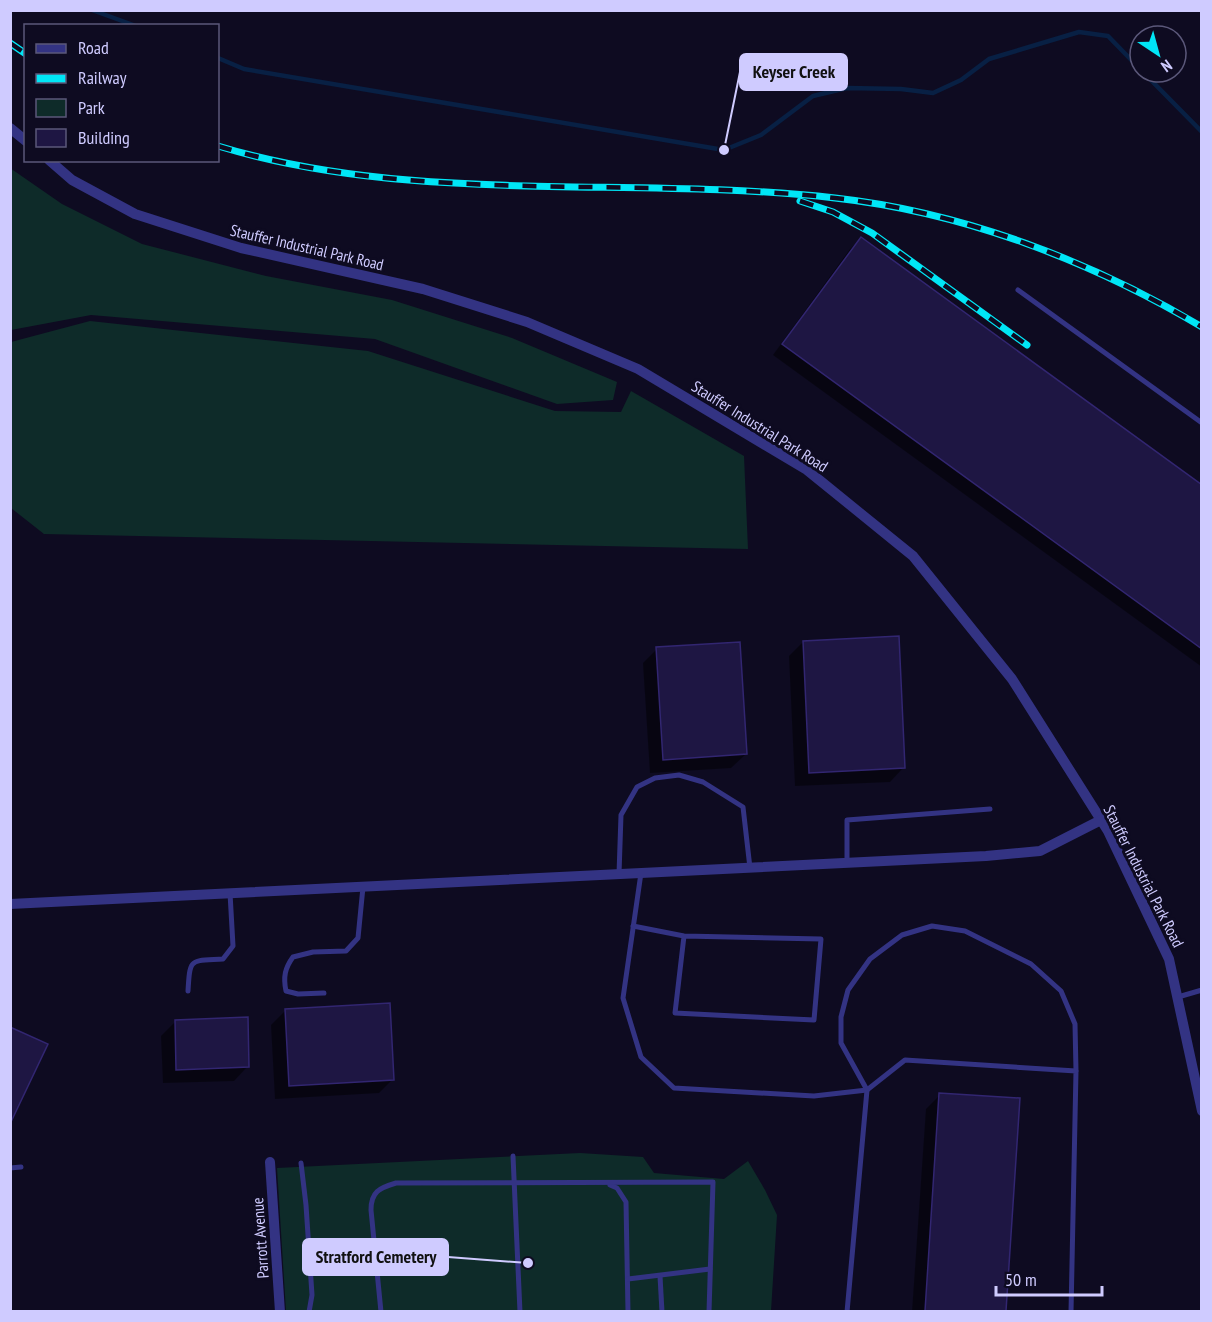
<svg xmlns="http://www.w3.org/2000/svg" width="1212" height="1322" viewBox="0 0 1212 1322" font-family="'PT Sans Narrow',sans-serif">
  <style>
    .green { fill: #0e2b29 }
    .shadow { fill: #0007 }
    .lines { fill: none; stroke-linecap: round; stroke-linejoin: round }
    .stream { stroke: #082044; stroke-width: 4.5 }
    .building { fill: #1e1643; stroke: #322671; stroke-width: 1.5 }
    .service { stroke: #333383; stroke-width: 5 }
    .minor { stroke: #333383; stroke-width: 10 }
    .rail-casing { stroke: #00e6f6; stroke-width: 7 }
    .rail { stroke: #0e0b21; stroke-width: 4.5; stroke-dasharray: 14; stroke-linecap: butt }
    .labels { text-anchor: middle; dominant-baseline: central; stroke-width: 6; stroke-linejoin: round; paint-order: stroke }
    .street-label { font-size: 16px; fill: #cfcbff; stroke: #0e0b21 }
    .leader { fill: none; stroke: #cfcbff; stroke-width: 2 }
    .callout-dot { fill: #cfcbff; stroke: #0e0b21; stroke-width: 2 }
    .callout { fill: #cfcbff; stroke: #cfcbff; stroke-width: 2 }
    .callout-label { font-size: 18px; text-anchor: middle; font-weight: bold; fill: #111 }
  </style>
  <rect width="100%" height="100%" fill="#0e0b21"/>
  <g class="green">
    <polygon points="10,168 62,204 142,244 266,276 392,300 512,338 617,382 613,400 557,404 375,339 91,315 11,330"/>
    <polygon points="90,321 368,351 555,411 621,412 631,391 744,456 748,549 44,534 11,508 11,342"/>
    <polygon points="580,1153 643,1157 654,1173 724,1179 748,1161 765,1190 777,1215 771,1311 286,1311 277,1168"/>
  </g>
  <g class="shadow">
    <polygon points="861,239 1202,486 1202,667 773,355 850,249"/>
    <polygon points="803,642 904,767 890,782 795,786 789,656"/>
    <polygon points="657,649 746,754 731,768 650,773 643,663"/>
    <polygon points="285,1011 393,1079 379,1093 275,1099 271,1025"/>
    <polygon points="176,1021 248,1066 234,1081 163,1083 161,1036"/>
    <polygon points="940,1095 1018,1099 1004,1312 912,1312 926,1109"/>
  </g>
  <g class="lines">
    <g class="stream">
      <polyline points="92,10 136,26"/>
      <polyline points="218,58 244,69 724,150 761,135 813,96 847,88 901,89 933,93 961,80 989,59 1079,32 1108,36 1140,69"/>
      <polyline points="1143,72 1202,132"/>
    </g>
  </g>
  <g class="building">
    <polygon points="861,237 1202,485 1202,649 782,344"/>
    <polygon points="899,636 905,768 809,773 803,641"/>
    <polygon points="740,642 747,754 663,760 656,647"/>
    <polygon points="390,1003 394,1080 289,1086 285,1009"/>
    <polygon points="248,1017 249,1067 176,1070 175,1020"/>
    <polygon points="10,1027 48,1044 10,1124"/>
    <polygon points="939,1093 1020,1098 1006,1311 925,1311"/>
  </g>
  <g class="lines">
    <g class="service">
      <polyline points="1018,290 1202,423"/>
      <polyline points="847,863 847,820 990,809"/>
      <polyline points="641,873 623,998 641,1057 674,1088 814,1096 867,1090 905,1060 1076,1071 1071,1312"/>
      <polyline points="619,874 621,815 637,787 655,778 679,775 703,782 743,807 750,868"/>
      <polyline points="633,926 684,936 821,939 814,1020 675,1013 684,936"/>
      <path d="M188 991C190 957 190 961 223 959L233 946 230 893"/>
      <path d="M324 993 298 994 286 991C283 977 285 968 293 957L313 952 346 951 358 938 363 887"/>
      <polyline points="1178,997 1202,990"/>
      <polyline points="513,1156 520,1312"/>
      <polyline points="301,1163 306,1205 312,1295 309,1312"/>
      <polyline points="10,1168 21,1167"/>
      <polyline points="610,1185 617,1188 626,1202 628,1312"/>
      <polyline points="660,1276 662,1312"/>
      <polyline points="628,1279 710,1269"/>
      <path d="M381 1312 371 1210C371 1192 379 1188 396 1183L713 1182 709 1312"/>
      <polyline points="847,1312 867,1090 841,1043 841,1017 848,990 870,959 902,935 932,926 965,931 1031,964 1061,991 1075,1024 1076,1071"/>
    </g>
    <g class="minor">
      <polyline points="10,128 26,141"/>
      <polyline points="49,160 72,180 135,214 241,248 423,289 527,322 638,369 807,470 913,556 1012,679 1108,831 1169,959 1202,1111"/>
      <polyline points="10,904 986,856 1040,851 1101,820"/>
      <polyline points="270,1162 280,1312"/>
    </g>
    <defs>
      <g id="rail">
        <polyline points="10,43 26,54"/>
        <path d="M218 146C416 206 631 175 835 198 963 212 1091 261 1202 327"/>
        <polyline points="800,201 833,212 872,233 1027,345"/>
      </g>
    </defs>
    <use href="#rail" class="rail-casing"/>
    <use href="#rail" class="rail"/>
  </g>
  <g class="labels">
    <g class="street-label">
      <text transform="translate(307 247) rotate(13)">Stauffer Industrial Park Road</text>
      <text transform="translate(760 426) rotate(32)">Stauffer Industrial Park Road</text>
      <text transform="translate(1144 876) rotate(63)">Stauffer Industrial Park Road</text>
      <text transform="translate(260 1238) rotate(-94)">Parrott Avenue</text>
    </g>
  </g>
  <path class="leader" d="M724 150L740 72M528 1263L448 1257"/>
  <g class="callout-dot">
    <circle cx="724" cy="150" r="6"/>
    <circle cx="528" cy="1263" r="6"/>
  </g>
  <g class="callout">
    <rect x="740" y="54" width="107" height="36" rx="6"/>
    <rect x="303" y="1239" width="145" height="36" rx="6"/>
  </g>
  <g class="callout-label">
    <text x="794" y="78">Keyser Creek</text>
    <text x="376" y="1263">Stratford Cemetery</text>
  </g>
  <rect width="1212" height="1322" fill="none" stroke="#cfcbff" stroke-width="24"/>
  <rect x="24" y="24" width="195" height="138" fill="#0e0b21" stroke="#5b587a" stroke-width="1.5"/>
  <rect x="36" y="44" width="30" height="9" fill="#333383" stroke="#5b587a" stroke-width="1.5"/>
  <text x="78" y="54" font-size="18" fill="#cfcbff">Road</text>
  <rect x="36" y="74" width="30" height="9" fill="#00e6f6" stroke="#5b587a" stroke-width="1.5"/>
  <text x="78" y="84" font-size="18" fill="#cfcbff">Railway</text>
  <rect x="36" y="99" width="30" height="18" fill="#0e2b29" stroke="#5b587a" stroke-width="1.5"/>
  <text x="78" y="114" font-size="18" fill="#cfcbff">Park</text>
  <rect x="36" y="129" width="30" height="18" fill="#1e1643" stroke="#5b587a" stroke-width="1.5"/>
  <text x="78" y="144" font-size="18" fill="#cfcbff">Building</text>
  <g transform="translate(1158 54) rotate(144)"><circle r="28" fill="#0e0b21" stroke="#5b587a" stroke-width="1.5"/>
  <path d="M0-4.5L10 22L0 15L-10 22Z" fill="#00e6f6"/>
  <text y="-9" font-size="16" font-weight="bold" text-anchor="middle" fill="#cfcbff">N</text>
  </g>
  <path d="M996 1286v9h106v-9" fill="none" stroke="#cfcbff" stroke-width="3"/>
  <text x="1005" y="1286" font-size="18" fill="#cfcbff" stroke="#0e0b21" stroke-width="4.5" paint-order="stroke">50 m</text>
</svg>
